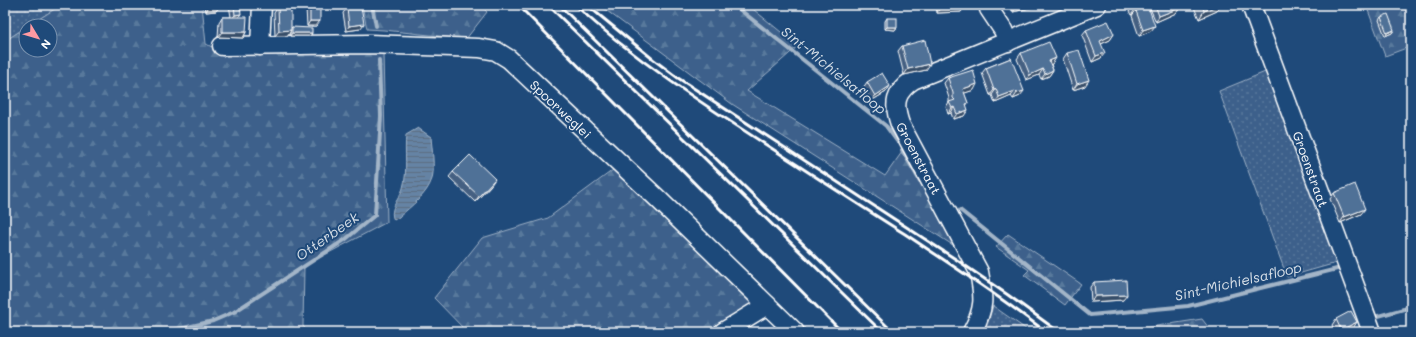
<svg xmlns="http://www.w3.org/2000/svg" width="1416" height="337" viewBox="0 0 1416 337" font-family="Mali,sans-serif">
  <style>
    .grass { fill: url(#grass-dots); stroke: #9eb0c5 }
    .forest { fill: url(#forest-firs); stroke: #9eb0c5 }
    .water { fill: url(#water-rules); stroke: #a3b5c8 }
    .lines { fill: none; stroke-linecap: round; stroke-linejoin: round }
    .stream { stroke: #a3b5c8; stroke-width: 4 }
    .minor-casing { stroke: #fff; stroke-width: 21 }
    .minor { stroke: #1f4a7a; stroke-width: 18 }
    .rail { stroke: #fff; stroke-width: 3 }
    .wall { fill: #456182; stroke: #fff }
    .shaded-wall { fill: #384f6a; stroke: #fff }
    .building { fill: #507197; stroke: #fff }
    .labels { text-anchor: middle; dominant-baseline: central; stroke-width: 4; stroke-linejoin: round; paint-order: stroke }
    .street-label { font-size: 13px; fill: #fff; stroke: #1f4a7a }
    .water-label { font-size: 14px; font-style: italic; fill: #d8e0e8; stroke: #1f4a7a }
  </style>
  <defs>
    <pattern id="grass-dots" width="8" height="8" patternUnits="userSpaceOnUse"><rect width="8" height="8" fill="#3c618b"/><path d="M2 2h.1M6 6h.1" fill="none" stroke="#59799c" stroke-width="1.8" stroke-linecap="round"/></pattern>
    <pattern id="forest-firs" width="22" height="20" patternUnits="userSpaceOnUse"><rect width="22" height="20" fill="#3c618b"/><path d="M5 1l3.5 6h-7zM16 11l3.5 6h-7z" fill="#59799c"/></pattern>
    <pattern id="water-rules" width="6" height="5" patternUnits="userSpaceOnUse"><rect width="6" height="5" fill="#6583a4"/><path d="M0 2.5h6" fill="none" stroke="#5b6d81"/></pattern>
  </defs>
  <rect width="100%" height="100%" fill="#1f4a7a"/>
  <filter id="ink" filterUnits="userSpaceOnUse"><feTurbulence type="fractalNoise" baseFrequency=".025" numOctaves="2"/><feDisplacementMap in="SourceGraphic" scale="8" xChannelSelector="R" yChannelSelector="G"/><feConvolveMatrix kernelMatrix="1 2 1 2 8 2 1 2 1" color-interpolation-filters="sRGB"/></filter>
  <g filter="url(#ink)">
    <g class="grass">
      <polygon points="5,5 61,5 28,26 26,26 26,27 5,41"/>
      <polygon points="1270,70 1340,262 1287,277 1219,91"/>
      <polygon points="993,306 1030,332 985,332"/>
    </g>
    <g class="forest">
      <polygon points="61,5 202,5 206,44 226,54 383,54 387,222 304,266 303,326 308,332 5,332 5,41 26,27 26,50 50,50 50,26 28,26"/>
      <polygon points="362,5 480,5 487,12 466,39 384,30 367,29"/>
      <polygon points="599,5 748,5 798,46 747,91 885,176 902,152 959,249 732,104"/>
      <polygon points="1366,5 1411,5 1411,51 1409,47 1385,56"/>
      <polygon points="613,170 752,296 751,308 710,332 467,332 434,298 482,238 548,218"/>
      <polygon points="1008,234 1081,284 1065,305 1024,275 1029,270 996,247"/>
      <polygon points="1202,319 1212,332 1118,332"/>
    </g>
    <path class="water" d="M418 128 431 137C432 150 435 166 432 179 427 195 411 206 399 217L394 220C388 209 400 198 403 188 408 171 404 152 406 135Z"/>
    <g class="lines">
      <g class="stream">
        <polyline points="372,5 376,26"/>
        <polyline points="734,5 886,126 897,141"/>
        <polyline points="902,150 920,181"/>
        <polyline points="960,210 1090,315 1188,306 1341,268 1342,270"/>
        <polyline points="1371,318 1411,307"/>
        <polyline points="175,330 213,321 234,312 346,239 375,215 381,116 379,60"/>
      </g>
      <defs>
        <g id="minor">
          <polyline points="989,5 989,9 1003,30 1008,42"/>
          <polyline points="1251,5 1372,332"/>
          <polyline points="222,46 369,44 479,48 496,51 509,59 656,197 795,332"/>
          <polyline points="260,46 262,5"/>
          <polyline points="723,332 767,305"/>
          <path d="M972 332C985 308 984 298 979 272L900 124C893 104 895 92 913 80L1097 5"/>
        </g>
      </defs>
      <use href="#minor" class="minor-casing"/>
      <use href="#minor" class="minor"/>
      <g class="rail">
        <polyline points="518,5 842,332"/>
        <polyline points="548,5 882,332"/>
        <polyline points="559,5 893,332"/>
        <path d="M575 5C634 59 701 103 768 146 813 175 859 205 905 234 953 266 1001 297 1046 332"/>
        <polyline points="587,5 654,60 678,78 957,260 1008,295 1059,332"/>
      </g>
    </g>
    <g class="wall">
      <polygon points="205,5 219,5 216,11 206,12"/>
      <polygon points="229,5 240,5 238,17 246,32 243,38 218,37 219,22 222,17 231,17"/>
      <polygon points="309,5 320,5 316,26 307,26 306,8"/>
      <polygon points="352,5 360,5 359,6 360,29 346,31 343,13 347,8 352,7"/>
      <polygon points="936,5 964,5 961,12 937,13"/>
      <polygon points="1012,5 1039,5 1038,6 1013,12"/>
      <polygon points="1150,5 1179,5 1180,8 1176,13 1156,22 1149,6"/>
      <polygon points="1193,5 1221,5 1217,11 1199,19"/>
      <polygon points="1133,6 1138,10 1151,31 1139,36 1132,16 1133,14 1131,15 1129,11"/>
      <polygon points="278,7 291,28 292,27 312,33 310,36 290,36 290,32 288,36 275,36 274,13"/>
      <polygon points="1381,17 1394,30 1392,33 1385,36 1379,20"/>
      <polygon points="887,18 897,27 895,30 885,29 885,21"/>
      <polygon points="1086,30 1114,34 1110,40 1101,44 1101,58 1092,62 1082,35"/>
      <polygon points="902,46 926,70 904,75 898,51"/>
      <polygon points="1021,53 1052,64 1051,64 1053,70 1049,76 1041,79 1039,75 1026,80 1017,59"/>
      <polygon points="1067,53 1085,86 1073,90 1063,59"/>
      <polygon points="1011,58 1020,96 1013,99 1011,96 995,103 992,95 990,95 982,73 986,68"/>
      <polygon points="948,78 974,90 964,93 968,103 966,106 964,116 953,119 951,113 948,114 946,107 949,102 949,98 944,83"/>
      <polygon points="867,82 886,92 871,101 863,88"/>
      <polygon points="453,172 491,185 475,202 449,177"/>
      <polygon points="1334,193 1361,214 1340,223 1330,199"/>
      <polygon points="1094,282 1123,300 1091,302 1090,287"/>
      <polygon points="1336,319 1353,328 1345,332 1335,332 1332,325"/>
    </g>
    <g class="shaded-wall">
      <polygon points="1024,5 1039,5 1038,6 1013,12 1017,7"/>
      <polygon points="1219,5 1221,5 1217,11 1199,19 1204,11"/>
      <polygon points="209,6 220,6 216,11 206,12"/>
      <polygon points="940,7 964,7 961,12 937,13"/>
      <polygon points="1139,8 1136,12 1136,11 1133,14 1131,15 1135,10"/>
      <polygon points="1180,8 1176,13 1156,22 1159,16"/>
      <polygon points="241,14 237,19 231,20 235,15"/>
      <polygon points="310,21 320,21 316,26 307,26"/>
      <polygon points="364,24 360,29 346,31 349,26"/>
      <polygon points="1155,26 1151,31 1139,36 1143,30"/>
      <polygon points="887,27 897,27 895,30 885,29"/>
      <polygon points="291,30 288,36 275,36 279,31"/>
      <polygon points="1394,30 1392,33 1385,36 1387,33"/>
      <polygon points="222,32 246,32 243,38 218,37"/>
      <polygon points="292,33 312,33 310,36 290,36"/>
      <polygon points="1114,34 1110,40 1096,46 1100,41"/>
      <polygon points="1105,53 1101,58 1092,62 1096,56"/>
      <polygon points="1056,58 1052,64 1045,67 1049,61"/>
      <polygon points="930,64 926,70 904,75 908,69"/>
      <polygon points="1043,69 1039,75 1026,80 1030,75"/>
      <polygon points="1053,70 1049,76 1041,79 1045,74"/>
      <polygon points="1089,80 1085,86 1073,90 1077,84"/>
      <polygon points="977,84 974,90 959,95 963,89"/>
      <polygon points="890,86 886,92 871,101 875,96"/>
      <polygon points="996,89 992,95 990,95 994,90"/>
      <polygon points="1015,91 1011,96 995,103 999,97"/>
      <polygon points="1024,91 1020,96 1013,99 1017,93"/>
      <polygon points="954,107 951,113 948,114 952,108"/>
      <polygon points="968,110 964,116 953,119 957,114"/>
      <polygon points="495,179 491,185 475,202 479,196"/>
      <polygon points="1365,209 1361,214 1340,223 1344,217"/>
      <polygon points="1127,295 1123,300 1091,302 1095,296"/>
      <polygon points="1357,322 1353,328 1345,332 1340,332 1341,330"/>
    </g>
    <g class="building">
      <polygon points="209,5 219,5 220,6 209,6"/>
      <polygon points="234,5 240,5 241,14 235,15"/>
      <rect x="310" y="5" width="10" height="16"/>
      <rect x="940" y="5" width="24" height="2"/>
      <polygon points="1017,5 1024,5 1017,7"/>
      <polygon points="1135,5 1138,5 1139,8 1135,10 1133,6"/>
      <polygon points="1155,5 1179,5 1180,8 1159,16"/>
      <polygon points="1202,5 1219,5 1204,11"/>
      <polygon points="361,6 364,24 349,26 347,8"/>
      <polygon points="1148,6 1155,26 1143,30 1136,11"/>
      <polygon points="278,7 291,7 291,30 279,31"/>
      <polygon points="1388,14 1394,30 1387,33 1381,17"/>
      <polygon points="222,17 247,17 246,32 222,32"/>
      <rect x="887" y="18" width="10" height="9"/>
      <polygon points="1108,21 1114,34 1100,41 1105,53 1096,56 1086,30"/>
      <polygon points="292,27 312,28 312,33 292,33"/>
      <polygon points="925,40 930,64 908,69 902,46"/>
      <polygon points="1049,42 1056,58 1049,61 1053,70 1045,74 1043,69 1030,75 1021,53"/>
      <polygon points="1079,50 1089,80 1077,84 1067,53"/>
      <polygon points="1011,58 1024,91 1017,93 1015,91 999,97 996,89 994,90 986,68"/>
      <polygon points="973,70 977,84 963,89 968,103 966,104 968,110 957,114 954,107 952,108 949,102 955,100 953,98 953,93 948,78"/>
      <polygon points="882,73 890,86 875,96 867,82"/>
      <polygon points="470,155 495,179 479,196 453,172"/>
      <polygon points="1355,184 1365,209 1344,217 1334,193"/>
      <polygon points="1126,280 1127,295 1095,296 1094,282"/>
      <polygon points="1351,311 1357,322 1341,330 1336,319"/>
    </g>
  </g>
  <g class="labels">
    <g class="street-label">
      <text transform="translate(561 109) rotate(43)">Spoorweglei</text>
      <text transform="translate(919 158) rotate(62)">Groenstraat</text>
      <text transform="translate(1311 169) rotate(70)">Groenstraat</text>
    </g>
    <g class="water-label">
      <text transform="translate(834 70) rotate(39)">Sint-Michielsafloop</text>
      <text transform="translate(327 236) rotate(-35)">Otterbeek</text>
      <text transform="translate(1238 281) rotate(-13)">Sint-Michielsafloop</text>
    </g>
  </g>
  <rect width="1416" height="337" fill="none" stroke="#1f4a7a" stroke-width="20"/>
  <rect x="10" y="10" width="1396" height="317" fill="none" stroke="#fff" stroke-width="1.5" filter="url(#ink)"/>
  <g transform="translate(38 38) rotate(128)"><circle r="19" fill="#1f4a7a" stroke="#7992af"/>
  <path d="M0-3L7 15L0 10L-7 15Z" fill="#ff9aa2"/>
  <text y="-6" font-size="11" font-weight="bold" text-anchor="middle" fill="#ffffff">N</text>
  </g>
</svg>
